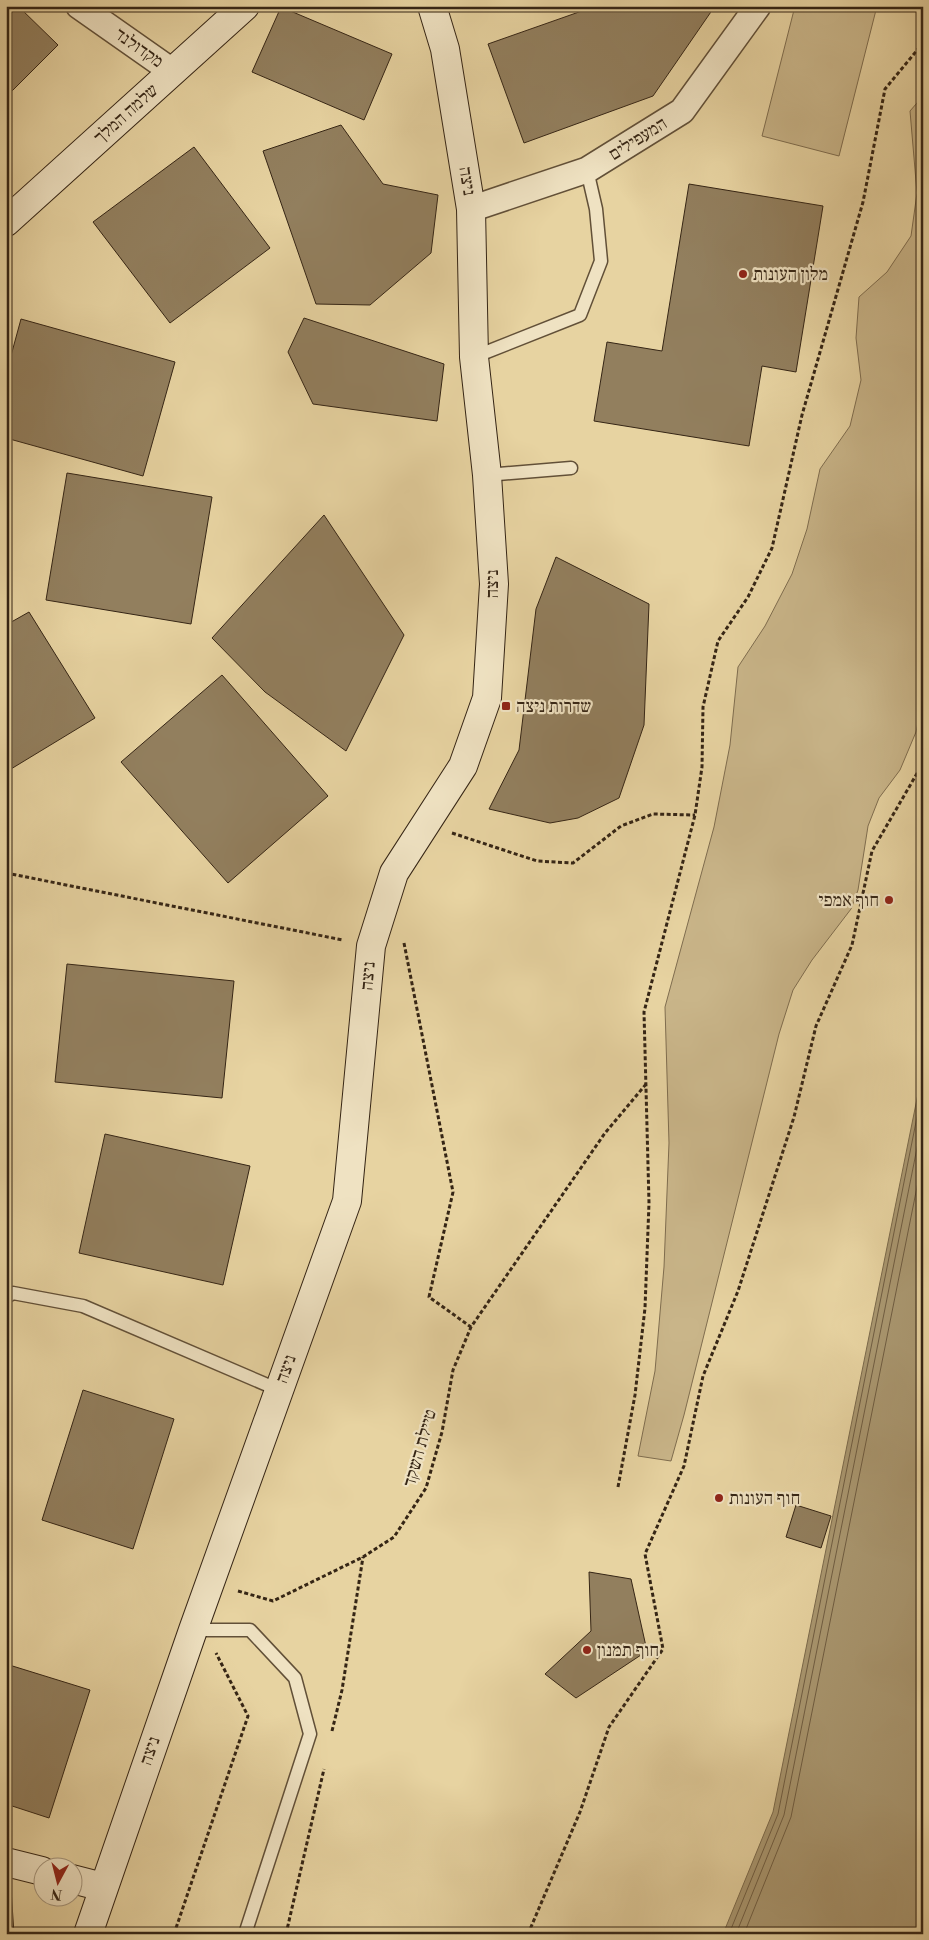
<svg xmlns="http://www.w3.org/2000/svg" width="929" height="1940" viewBox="0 0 929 1940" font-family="'Libre Bodoni','Frank Ruhl Libre',serif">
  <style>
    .green { fill: #c9b589; stroke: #7f6d4f }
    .water { fill: #aa9871; stroke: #7b6a4c }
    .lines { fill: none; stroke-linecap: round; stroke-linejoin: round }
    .shore { stroke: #705e43; stroke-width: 1 }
    .building { fill: #927f5e; stroke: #352515 }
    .lane-casing { stroke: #625038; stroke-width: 15 }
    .street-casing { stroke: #625038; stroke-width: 28 }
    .secondary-casing { stroke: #352515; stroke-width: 30 }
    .path { stroke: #352515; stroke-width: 3; stroke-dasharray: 4 2.5; stroke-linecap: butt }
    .lane { stroke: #efe2c2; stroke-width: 12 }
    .street { stroke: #efe2c2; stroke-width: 25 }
    .secondary { stroke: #efe2c2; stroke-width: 28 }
    .poi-dot { fill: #8f2418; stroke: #efe2c2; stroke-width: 2 }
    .labels { text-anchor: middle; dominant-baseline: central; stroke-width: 4.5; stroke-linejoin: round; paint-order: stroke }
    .street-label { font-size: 18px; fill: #352515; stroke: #efe2c2 }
    .poi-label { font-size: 18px; fill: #352515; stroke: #efe2c2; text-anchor: start }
  </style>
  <rect width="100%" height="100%" fill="#e7d3a1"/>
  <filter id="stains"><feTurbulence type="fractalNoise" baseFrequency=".004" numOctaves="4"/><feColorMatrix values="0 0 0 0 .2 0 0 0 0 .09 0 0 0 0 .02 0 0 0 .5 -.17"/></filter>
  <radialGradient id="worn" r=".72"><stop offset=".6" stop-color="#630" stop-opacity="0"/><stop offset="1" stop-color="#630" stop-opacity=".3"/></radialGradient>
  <g class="green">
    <polygon points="795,6 877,6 839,156 762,136"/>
    <polygon points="923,96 923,699 916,732 900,770 879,798 868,826 858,890 851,909 812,960 793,990 779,1034 684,1415 671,1461 638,1456 655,1371 664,1267 669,1143 665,1007 714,827 730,745 738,667 765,626 792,574 807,529 820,469 850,426 861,380 856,338 859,297 887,272 911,236 917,193 910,111"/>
  </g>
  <polygon class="water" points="923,1069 923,1934 723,1934 773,1812"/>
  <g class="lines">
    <g class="shore">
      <polyline points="729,1934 778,1814 923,1087"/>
      <polyline points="736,1934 784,1815 923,1118"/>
      <polyline points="744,1934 791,1817 923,1157"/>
    </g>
  </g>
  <g class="building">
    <polygon points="6,6 18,6 58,45 6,97"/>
    <polygon points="596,6 715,6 653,96 524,143 488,44"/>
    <polygon points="281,7 392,54 364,120 252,72"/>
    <polygon points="341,125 383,184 438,195 431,253 370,305 316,304 263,151"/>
    <polygon points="194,147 270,248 170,323 93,222"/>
    <polygon points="689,184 823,206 796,372 762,366 749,446 594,421 607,342 662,351"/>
    <polygon points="304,318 444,364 437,421 313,404 288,352"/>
    <polygon points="21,319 175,362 143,476 6,438 6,374"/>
    <polygon points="67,473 212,497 191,624 46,600"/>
    <polygon points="324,515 404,635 346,751 265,692 212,638"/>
    <polygon points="556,557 649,604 644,725 619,798 578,818 550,823 489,809 519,750 536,609"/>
    <polygon points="29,612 95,718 6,772 6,625"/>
    <polygon points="222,675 328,796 228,883 121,762"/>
    <polygon points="67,964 234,981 222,1098 55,1082"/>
    <polygon points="105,1134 250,1166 223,1285 79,1253"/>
    <polygon points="83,1390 174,1419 133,1549 42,1520"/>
    <polygon points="796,1505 831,1516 821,1548 786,1537"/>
    <polygon points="589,1572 631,1579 647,1651 576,1698 545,1674 591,1631"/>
    <polygon points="6,1664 90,1690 49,1818 6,1804"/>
    <polygon points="6,1888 11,1889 14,1934 6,1934"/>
  </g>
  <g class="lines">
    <defs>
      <g id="lane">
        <polyline points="474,357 580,315 601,261 596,209 587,170"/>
        <polyline points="487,475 571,468"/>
        <polyline points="6,1297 13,1293 83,1306 279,1390"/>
        <polyline points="193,1630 250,1630 295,1678 310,1734 245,1934"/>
      </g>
      <g id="street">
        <polyline points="79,6 173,72"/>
        <polyline points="471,209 587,170 682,111 758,6"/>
      </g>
      <g id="secondary">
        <polyline points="6,222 245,6"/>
        <polyline points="6,1862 42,1871"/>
        <polyline points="72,1879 103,1887"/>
        <polyline points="88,1934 193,1630 347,1201 371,946 394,873 463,766 487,698 494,584 487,475 474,357 471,209 445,49 432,6"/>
      </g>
    </defs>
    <use href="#lane" class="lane-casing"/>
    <use href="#street" class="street-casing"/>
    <use href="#secondary" class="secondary-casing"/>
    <g class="path">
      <polyline points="452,833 537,861 573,863 621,826 653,814 695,815"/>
      <polyline points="6,873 343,940"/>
      <polyline points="404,943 453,1192 429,1297 471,1327"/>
      <polyline points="618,1487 635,1395 645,1308 649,1203 644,1012 695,815 702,767 703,707 718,641 748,597 772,548 802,415 863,202 885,89 923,43"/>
      <polyline points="238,1591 273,1601 363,1557 394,1537 426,1488 442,1432 453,1370 471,1327 605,1133 647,1083"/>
      <polyline points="332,1731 342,1690 363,1557"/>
      <polyline points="174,1934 248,1716 216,1653"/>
      <polyline points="286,1934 324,1769"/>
      <polyline points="528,1934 580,1812 609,1727 663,1649 645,1554 684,1466 703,1376 738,1291 794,1117 816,1026 852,945 872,851 919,770 923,759"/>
    </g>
    <use href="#lane" class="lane"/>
    <use href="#street" class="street"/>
    <use href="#secondary" class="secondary"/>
  </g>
  <g class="poi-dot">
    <circle cx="743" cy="274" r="5"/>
    <rect x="501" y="701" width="10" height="10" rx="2.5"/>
    <circle cx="889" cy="900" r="5"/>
    <circle cx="719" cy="1498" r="5"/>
    <circle cx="587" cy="1650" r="5"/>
  </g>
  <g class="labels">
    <g class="street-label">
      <text transform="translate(139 48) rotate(35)">מקדולנד</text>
      <text transform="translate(126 114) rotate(-42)">שלמה המלך</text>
      <text transform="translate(638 139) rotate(-32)">המעפילים</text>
      <text transform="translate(467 181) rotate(81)">ניצה</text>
      <text transform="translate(492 584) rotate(-90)">ניצה</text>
      <text transform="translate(368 976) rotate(-85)">ניצה</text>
      <text transform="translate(286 1369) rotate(-70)">ניצה</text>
      <text transform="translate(420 1448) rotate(-74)">טיילת השקד</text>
      <text transform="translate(150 1751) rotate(-71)">ניצה</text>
    </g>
    <g class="poi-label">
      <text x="753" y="274">מלון העונות</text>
      <text x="516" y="706">שדרות ניצה</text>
      <text x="879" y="900" text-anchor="end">חוף אמפי</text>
      <text x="729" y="1498">חוף העונות</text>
      <text x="597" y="1650">חוף תמנון</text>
    </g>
  </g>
  <rect width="929" height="1940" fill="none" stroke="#e7d3a1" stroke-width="25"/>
  <rect x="8" y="8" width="914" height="1925" fill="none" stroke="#352515" stroke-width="2.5"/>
  <rect x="12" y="12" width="904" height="1915" fill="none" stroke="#352515"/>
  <g transform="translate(58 1882) rotate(187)"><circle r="24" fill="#efe2c2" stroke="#a5967d"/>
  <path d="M0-4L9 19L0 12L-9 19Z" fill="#8f2418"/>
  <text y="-8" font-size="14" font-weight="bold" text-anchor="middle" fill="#352515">N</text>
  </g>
  <rect width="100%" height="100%" filter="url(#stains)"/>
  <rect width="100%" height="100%" fill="url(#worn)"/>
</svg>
